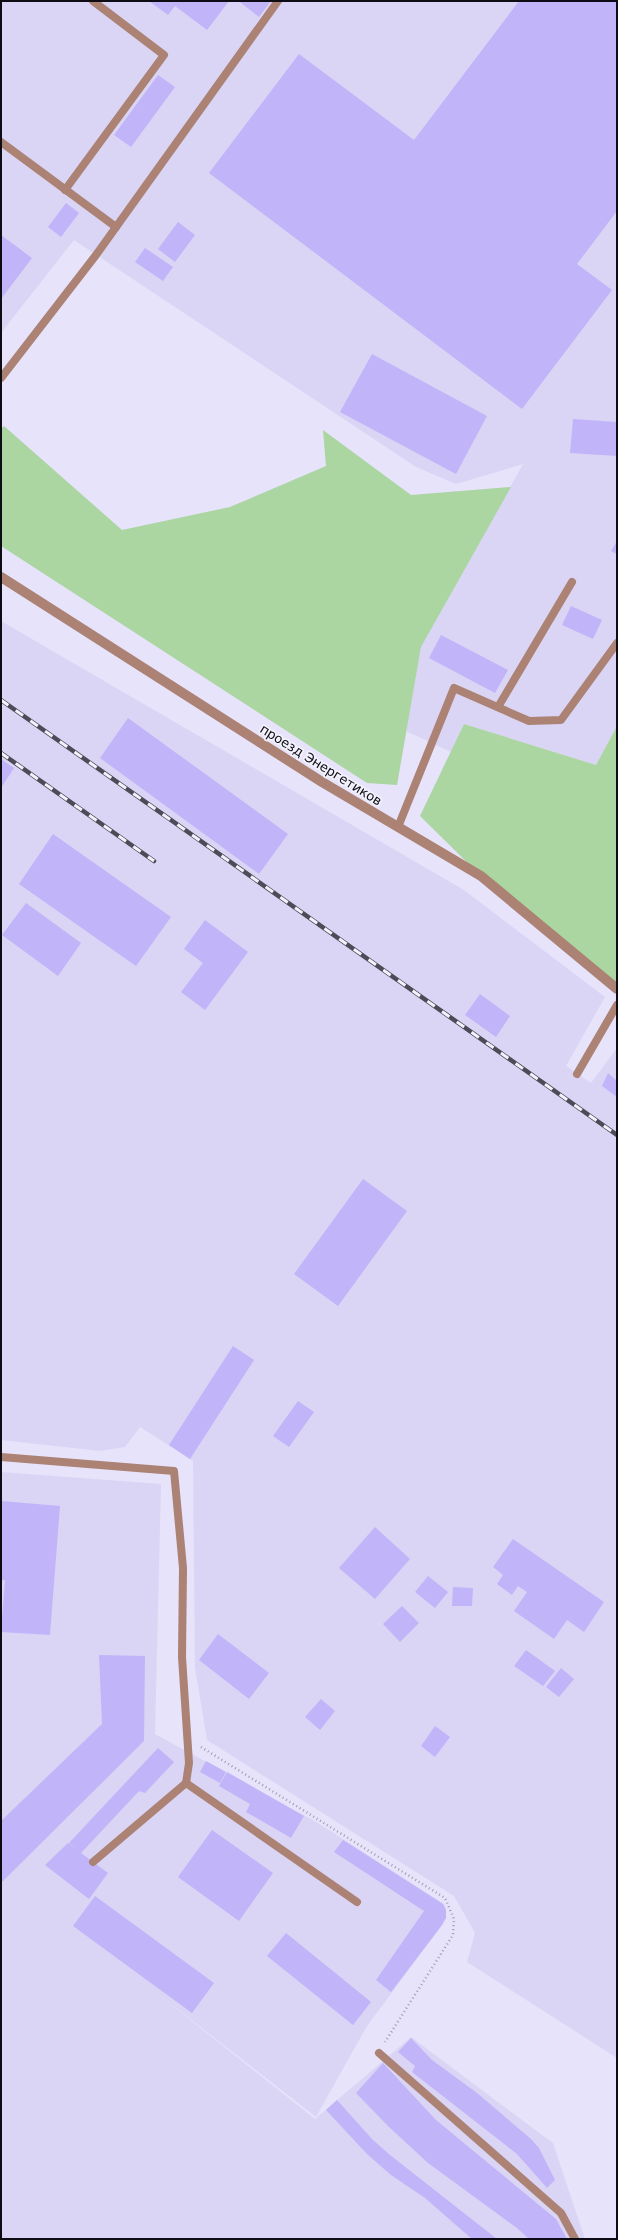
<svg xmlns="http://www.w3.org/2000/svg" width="618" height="2240" viewBox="0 0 618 2240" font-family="'DejaVu Sans',sans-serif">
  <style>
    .built { fill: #dad5f5 }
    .green { fill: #abd5a1 }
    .building { fill: #c1b4f9 }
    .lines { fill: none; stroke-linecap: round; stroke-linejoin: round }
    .path { stroke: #a09db0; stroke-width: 2.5; stroke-dasharray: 1 3; stroke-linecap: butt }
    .lane { stroke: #ab8274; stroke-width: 8 }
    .street { stroke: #ab8274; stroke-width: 10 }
    .rail-casing { stroke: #4d4b58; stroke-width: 4.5 }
    .rail { stroke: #f3f2fc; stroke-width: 3; stroke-dasharray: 9; stroke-linecap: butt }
    .labels { text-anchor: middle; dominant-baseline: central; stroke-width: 3.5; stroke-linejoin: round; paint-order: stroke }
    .street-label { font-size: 13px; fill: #0d0b13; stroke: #f3f2fc }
  </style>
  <rect width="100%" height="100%" fill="#e6e3fb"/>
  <g class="built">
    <polygon points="1,1 617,1 617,726 596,765 464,724 451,752 406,731 421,647 523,464 456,484 416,467 74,240 1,333"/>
    <polygon points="1,621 464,890 605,997 566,1066 591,1083 617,1048 617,2058 467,1962 475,1933 454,1896 207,1740 195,1668 193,1461 140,1427 125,1447 100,1451 1,1440"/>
    <polygon points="1,1472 161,1484 155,1734 318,1823 444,1904 446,1910 442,1925 367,2026 316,2117 144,1983 315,2119 411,2037 553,2143 585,2239 1,2239"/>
  </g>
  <g class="green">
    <polygon points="4,426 122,530 230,507 326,466 323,430 411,495 511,487 421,647 397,785 367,783 1,546 1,429"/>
    <polygon points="464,724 596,765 617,726 617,989 481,876 420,816"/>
  </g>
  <g class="building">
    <polygon points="149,1 229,1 207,30 175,6 168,15"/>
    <polygon points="242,1 271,1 259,17 240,2"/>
    <polygon points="519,1 617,1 617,211 577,264 612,290 522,409 209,173 299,54 414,140"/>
    <polygon points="158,75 175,87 131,147 114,135"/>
    <polygon points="66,203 79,213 61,237 48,227"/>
    <polygon points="178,222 195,235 175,262 158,249"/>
    <polygon points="1,235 32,258 1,299"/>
    <polygon points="145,248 173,267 163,281 135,262"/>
    <polygon points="372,354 487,416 456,474 340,412"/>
    <polygon points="573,419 617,422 617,456 570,453"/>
    <polygon points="617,541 617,554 611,551"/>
    <polygon points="571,606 602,620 593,639 562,625"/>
    <polygon points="441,635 508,670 495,693 429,658"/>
    <polygon points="128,718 288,834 259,874 100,758"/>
    <polygon points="1,759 14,768 1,788"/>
    <polygon points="53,834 171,917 136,966 19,884"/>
    <polygon points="26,903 81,943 58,976 2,935"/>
    <polygon points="205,920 248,952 205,1010 181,992 203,963 184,949"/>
    <polygon points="480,994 510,1016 496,1037 465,1015"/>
    <polygon points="608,1073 617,1081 617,1097 602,1086"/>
    <polygon points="363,1179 407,1211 338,1306 294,1274"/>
    <polygon points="233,1346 254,1360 190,1459 169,1445"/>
    <polygon points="298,1401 314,1412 289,1447 273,1436"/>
    <polygon points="1,1501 60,1506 50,1635 1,1632 5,1580 1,1580"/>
    <polygon points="375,1527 410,1559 375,1599 339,1568"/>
    <polygon points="513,1539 604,1602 584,1632 567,1620 554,1639 514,1611 527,1592 518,1586 512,1595 497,1584 503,1575 493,1567"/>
    <polygon points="428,1576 448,1592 435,1608 415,1592"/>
    <polygon points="453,1587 473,1588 472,1606 452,1606"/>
    <polygon points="402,1606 419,1623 400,1642 383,1624"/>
    <polygon points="218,1634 269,1673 249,1699 199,1660"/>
    <polygon points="526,1650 555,1671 543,1686 514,1666"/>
    <polygon points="99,1655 145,1656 144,1741 1,1883 1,1821 102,1724"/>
    <polygon points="561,1668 574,1679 559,1697 546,1687"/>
    <polygon points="321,1699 335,1711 320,1730 305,1717"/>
    <polygon points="435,1726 450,1737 435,1757 421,1746"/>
    <polygon points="158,1748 174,1762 145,1793 139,1791 81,1853 108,1873 89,1899 45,1865 68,1843 78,1850 69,1843"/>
    <polygon points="206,1761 226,1772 220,1783 200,1772"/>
    <polygon points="227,1772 304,1816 291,1838 246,1812 250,1804 219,1786"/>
    <polygon points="212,1830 273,1873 239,1921 178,1877"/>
    <polygon points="343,1840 443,1904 446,1910 446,1918 442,1925 391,1992 376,1980 424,1911 334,1852"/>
    <polygon points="95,1896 214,1983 192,2013 73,1926"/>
    <polygon points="286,1933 371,2002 353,2025 267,1956"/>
    <polygon points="411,2038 432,2060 477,2093 531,2139 539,2148 555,2180 547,2188 517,2154 412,2072 415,2066 398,2052"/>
    <polygon points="383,2063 436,2120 556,2219 567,2239 529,2239 517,2228 428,2163 388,2126 356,2093"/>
    <polygon points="337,2100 372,2139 390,2155 497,2239 472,2239 425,2198 391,2175 367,2154 326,2110"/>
  </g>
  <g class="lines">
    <polyline class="path" points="201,1747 445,1898 454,1919 453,1935 385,2042"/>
    <g class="lane">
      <polyline points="1,142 116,227"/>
      <polyline points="65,190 164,55 93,1"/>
      <polyline points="1,378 96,255 278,1"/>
      <polyline points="498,707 572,582"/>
      <polyline points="398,827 454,688 529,721 561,720 617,643"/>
      <polyline points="577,1074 617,1005"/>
      <polyline points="1,1457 174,1471 183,1568 182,1657 189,1763 186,1783 93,1862"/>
      <polyline points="186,1783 357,1902"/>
      <polyline points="379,2053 561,2213 575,2239"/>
    </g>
    <polyline class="street" points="1,577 322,782 481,876 617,989"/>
    <defs>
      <g id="rail">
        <polyline points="1,700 617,1135"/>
        <polyline points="1,753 154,861"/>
      </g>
    </defs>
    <use href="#rail" class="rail-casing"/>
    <use href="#rail" class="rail"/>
  </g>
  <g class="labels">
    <g class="street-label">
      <text transform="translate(321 765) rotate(32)">проезд Энергетиков</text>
    </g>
  </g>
  <rect width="618" height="2240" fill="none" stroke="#0d0b13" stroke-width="4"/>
</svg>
